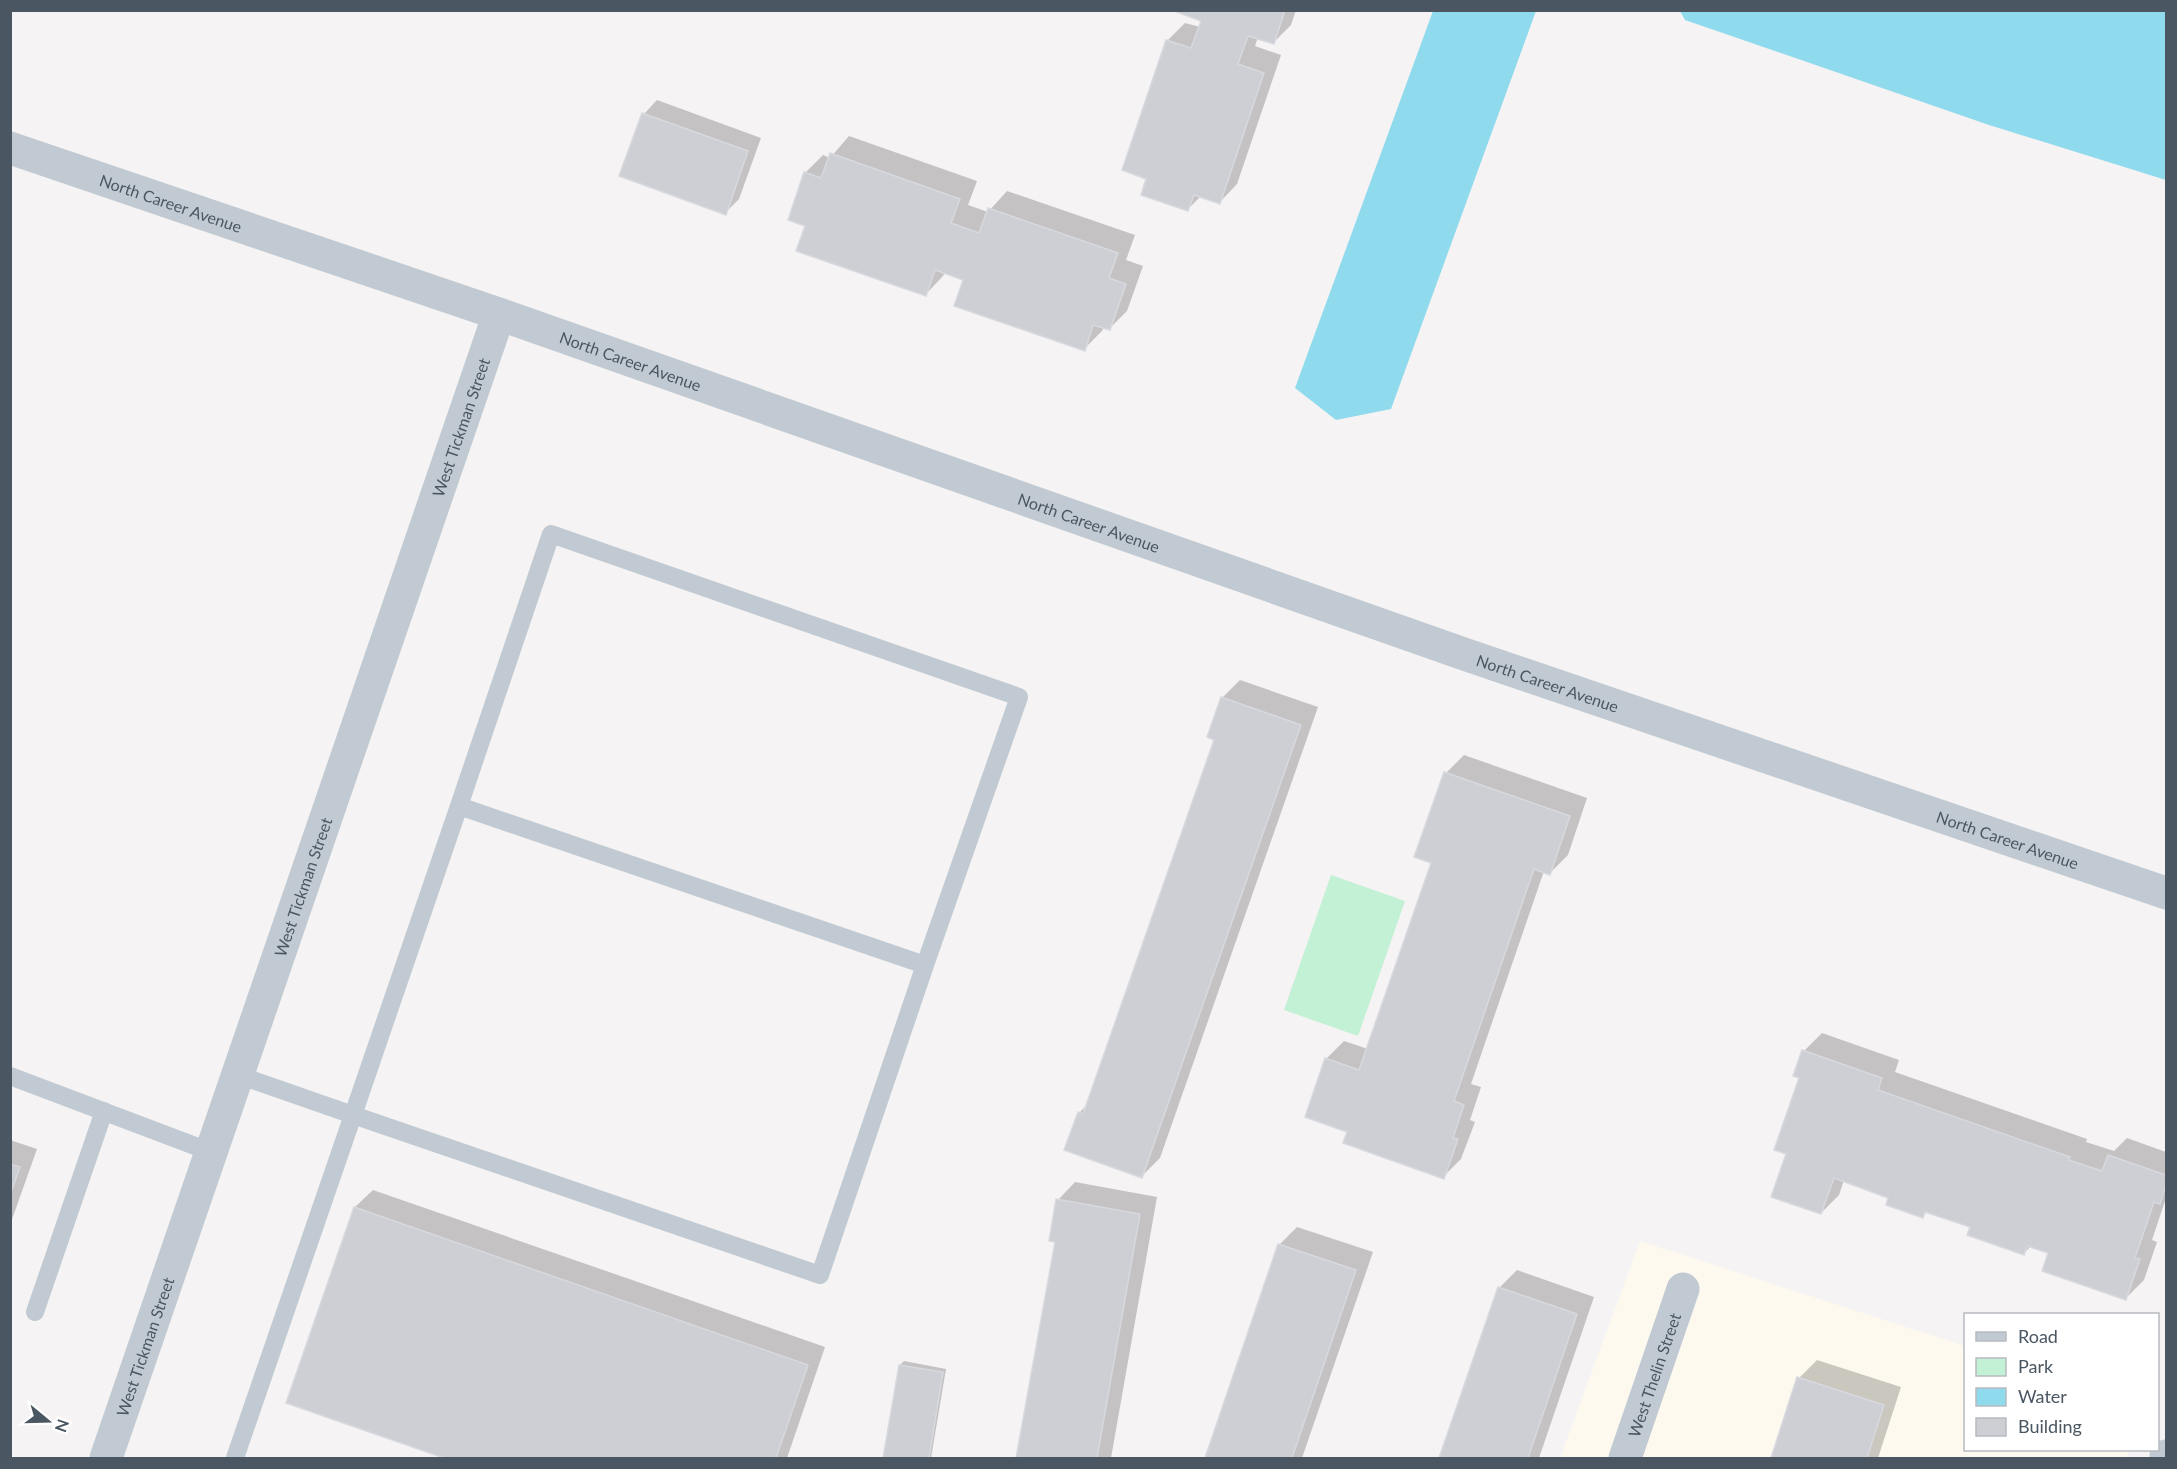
<svg xmlns="http://www.w3.org/2000/svg" width="2177" height="1469" viewBox="0 0 2177 1469" font-family="Lato,sans-serif">
  <style>
    .commercial { fill: #fdf9ef }
    .green { fill: #c3f1d5 }
    .water { fill: #90daee }
    .shadow { fill: #0003 }
    .building { fill: #cdcfd5; stroke: #d7d9de; stroke-width: 1.5 }
    .lines { fill: none; stroke-linecap: round; stroke-linejoin: round }
    .service { stroke: #c1cad2; stroke-width: 18 }
    .minor { stroke: #c1cad2; stroke-width: 33 }
    .tertiary { stroke: #c1cad2; stroke-width: 33 }
    .labels { text-anchor: middle; dominant-baseline: central; stroke-width: 5; stroke-linejoin: round; paint-order: stroke }
    .street-label { font-size: 16px; fill: #4a5661; stroke: #fff }
  </style>
  <rect width="100%" height="100%" fill="#f5f3f3"/>
  <polygon class="commercial" points="1640,1241 1965,1346 1966,1450 2129,1450 2126,1458 1560,1458"/>
  <polygon class="green" points="1331,875 1405,901 1358,1036 1284,1010"/>
  <g class="water">
    <polygon points="1433,11 1536,11 1391,409 1336,420 1295,388"/>
    <polygon points="1680,11 2166,11 2166,180 1989,125 1685,20"/>
  </g>
  <g class="shadow">
    <polygon points="1179,10 1296,10 1291,25 1273,43 1258,37 1255,46 1281,55 1237,184 1220,202 1201,196 1188,209 1148,178 1124,170 1168,40 1185,23 1200,27 1203,20"/>
    <polygon points="657,100 761,138 739,199 725,213 644,114"/>
    <polygon points="849,136 977,181 968,205 988,212 1007,191 1135,235 1126,260 1143,266 1127,311 1109,329 1104,327 1102,331 1084,349 965,279 945,272 943,276 926,294 807,225 805,173 823,155 830,158"/>
    <polygon points="1240,680 1318,707 1160,1158 1142,1176 1079,1113 1088,1104 1216,739 1222,698"/>
    <polygon points="1464,755 1587,798 1568,855 1550,873 1544,871 1471,1084 1481,1087 1470,1120 1475,1122 1461,1159 1443,1177 1349,1131 1326,1059 1344,1041 1368,1049 1433,862 1446,773"/>
    <polygon points="1822,1033 1899,1060 1895,1072 2087,1139 2086,1142 2114,1151 2127,1138 2166,1152 2166,1198 2152,1240 2157,1242 2144,1280 2126,1298 2050,1253 2031,1246 2024,1253 1971,1226 1928,1211 1923,1216 1890,1197 1844,1180 1839,1195 1821,1213 1788,1153 1804,1051"/>
    <polygon points="10,1140 37,1149 10,1225"/>
    <polygon points="1075,1182 1157,1197 1111,1458 1018,1458 1057,1241 1058,1200"/>
    <polygon points="373,1190 825,1347 787,1458 449,1458 288,1402 355,1207"/>
    <polygon points="1297,1227 1373,1252 1302,1458 1206,1458 1279,1245"/>
    <polygon points="1517,1270 1594,1297 1539,1458 1440,1458 1499,1288"/>
    <polygon points="1817,1360 1901,1387 1878,1458 1772,1458 1799,1378"/>
    <polygon points="904,1361 946,1369 931,1458 884,1458 900,1365"/>
  </g>
  <g class="building">
    <polygon points="1178,10 1285,10 1274,44 1248,36 1238,64 1264,73 1220,204 1194,195 1188,211 1141,195 1146,179 1122,170 1166,40 1191,48 1201,21 1177,12"/>
    <polygon points="642,113 748,151 726,215 619,176"/>
    <polygon points="830,153 960,199 951,223 979,233 988,208 1118,253 1109,278 1126,284 1110,330 1093,325 1085,351 954,306 963,280 935,270 926,296 796,251 805,226 788,220 804,172 821,178"/>
    <polygon points="1221,697 1301,725 1142,1178 1064,1150 1078,1112 1083,1114 1214,740 1207,737"/>
    <polygon points="1444,772 1570,816 1550,875 1534,869 1454,1101 1464,1105 1453,1138 1458,1139 1444,1179 1343,1143 1347,1132 1305,1117 1325,1058 1359,1070 1431,863 1414,857"/>
    <polygon points="1802,1050 1882,1078 1878,1090 2070,1157 2069,1160 2102,1171 2108,1155 2166,1175 2166,1184 2160,1204 2154,1202 2135,1258 2140,1259 2126,1300 2042,1271 2048,1253 2027,1246 2024,1255 1967,1235 1970,1227 1925,1212 1923,1218 1886,1205 1888,1198 1834,1178 1821,1214 1771,1197 1786,1154 1774,1150 1799,1078 1793,1076"/>
    <polygon points="10,1164 20,1167 10,1195"/>
    <polygon points="1056,1199 1140,1214 1097,1458 1016,1458 1055,1242 1049,1241"/>
    <polygon points="354,1207 808,1365 776,1458 444,1458 286,1403"/>
    <polygon points="1278,1244 1356,1270 1292,1458 1205,1458"/>
    <polygon points="1498,1287 1577,1314 1528,1458 1439,1458"/>
    <polygon points="899,1365 943,1372 929,1458 883,1458"/>
    <polygon points="1797,1377 1884,1405 1867,1458 1771,1458"/>
  </g>
  <g class="lines">
    <g class="service">
      <polyline points="459,806 353,1115 820,1275 925,965 459,806 551,534 1019,697 925,965"/>
      <polyline points="10,1076 211,1152"/>
      <polyline points="35,1312 104,1111"/>
      <polyline points="235,1458 353,1115 238,1075"/>
    </g>
    <g class="minor">
      <path id="s1" d="M106 1458 499 314"/>
      <path id="s2" d="M1625 1458 1683 1289"/>
      <polyline points="2166,1458 2166,1456"/>
    </g>
    <path class="tertiary" id="s3" d="M10 148 499 314 1464 654 2166 893"/>
  </g>
  <g class="labels">
    <g class="street-label">
      <text stroke="none"><textPath href="#s3" startOffset="170">North Career Avenue</textPath></text>
      <text stroke="none"><textPath href="#s3" startOffset="656">North Career Avenue</textPath></text>
      <text stroke="none"><textPath href="#s1" startOffset="1090">West Tickman Street</textPath></text>
      <text stroke="none"><textPath href="#s3" startOffset="1142">North Career Avenue</textPath></text>
      <text stroke="none"><textPath href="#s3" startOffset="1628">North Career Avenue</textPath></text>
      <text stroke="none"><textPath href="#s3" startOffset="2114">North Career Avenue</textPath></text>
      <text stroke="none"><textPath href="#s1" startOffset="604">West Tickman Street</textPath></text>
      <text stroke="none"><textPath href="#s1" startOffset="118">West Tickman Street</textPath></text>
      <text stroke="none"><textPath href="#s2" startOffset="88">West Thelin Street</textPath></text>
    </g>
  </g>
  <rect width="2177" height="1469" fill="none" stroke="#4a5661" stroke-width="24"/>
  <rect x="1964" y="1313" width="195" height="138" fill="#ffffff" stroke="#b7bbc0" stroke-width="1.5"/>
  <rect x="1976" y="1332" width="30" height="9" fill="#c1cad2" stroke="#b7bbc0" stroke-width="1.5"/>
  <text x="2018" y="1343" font-size="18" fill="#4a5661">Road</text>
  <rect x="1976" y="1358" width="30" height="18" fill="#c3f1d5" stroke="#b7bbc0" stroke-width="1.5"/>
  <text x="2018" y="1373" font-size="18" fill="#4a5661">Park</text>
  <rect x="1976" y="1388" width="30" height="18" fill="#90daee" stroke="#b7bbc0" stroke-width="1.5"/>
  <text x="2018" y="1403" font-size="18" fill="#4a5661">Water</text>
  <rect x="1976" y="1418" width="30" height="18" fill="#cdcfd5" stroke="#b7bbc0" stroke-width="1.5"/>
  <text x="2018" y="1433" font-size="18" fill="#4a5661">Building</text>
  <g transform="translate(48 1421) rotate(109)" stroke="#ffffff" stroke-width="4.5" paint-order="stroke">
  <path d="M0-4.5L10 22L0 15L-10 22Z" fill="#4a5661"/>
  <text y="-9" font-size="16" font-weight="bold" text-anchor="middle" fill="#4a5661">N</text>
  </g>
</svg>
